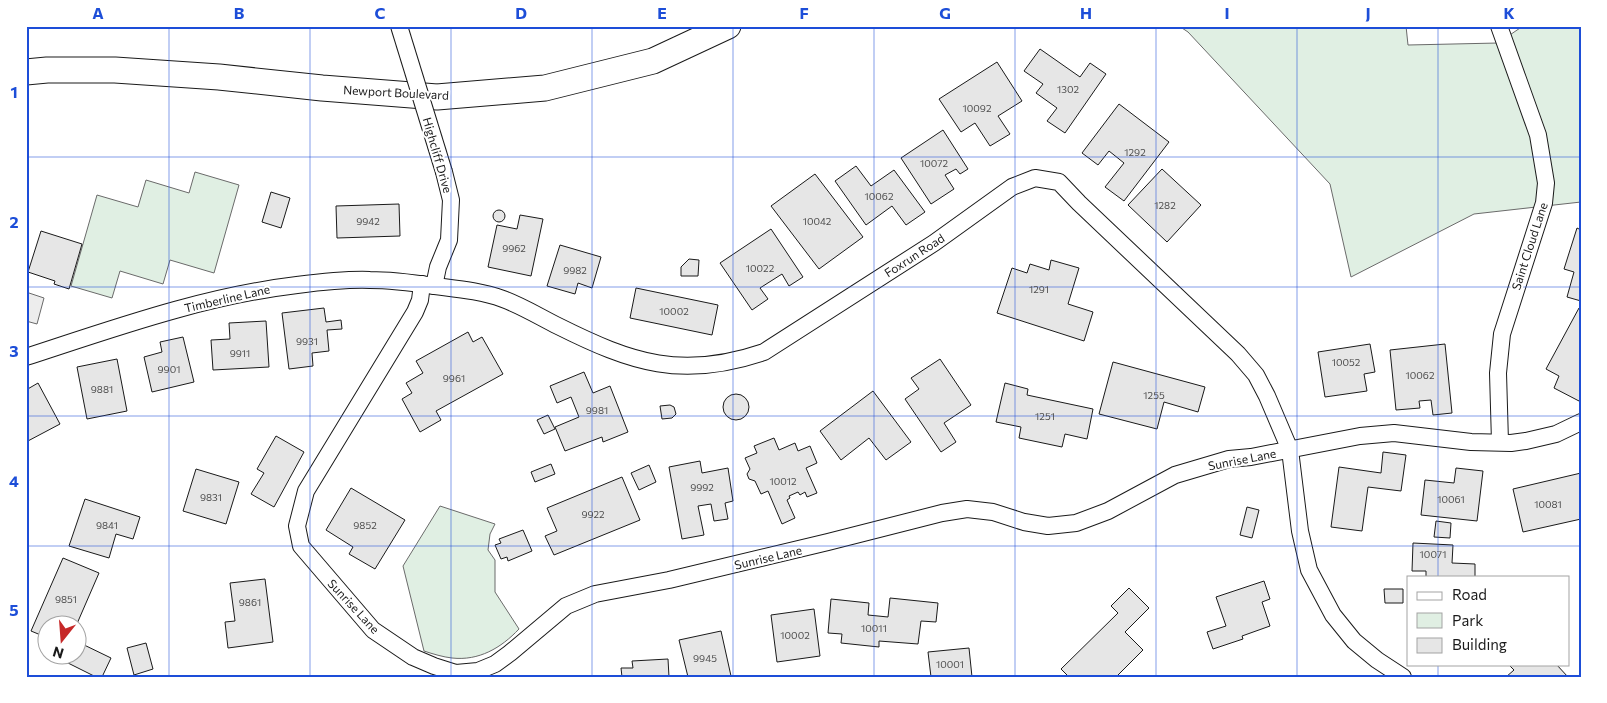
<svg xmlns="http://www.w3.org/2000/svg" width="1607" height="703" viewBox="0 0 1607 703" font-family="Commissioner,sans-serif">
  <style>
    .green { fill: #e0efe3; stroke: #6a6a6a }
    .parking { fill: #ededed; stroke: #6a6a6a }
    .building { fill: #e6e6e6; stroke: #1a1a1a }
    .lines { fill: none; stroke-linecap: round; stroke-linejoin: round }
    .street-casing { stroke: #1a1a1a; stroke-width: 18 }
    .primary-casing { stroke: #1a1a1a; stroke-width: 27 }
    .street { stroke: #fff; stroke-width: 16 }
    .primary { stroke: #fff; stroke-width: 25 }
    .street-bridge-casing { stroke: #1a1a1a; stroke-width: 18; stroke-linecap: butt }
    .street-bridge { stroke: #fff; stroke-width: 16 }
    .grid { fill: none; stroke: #1d4ed8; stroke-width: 1; stroke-opacity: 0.55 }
    .labels { text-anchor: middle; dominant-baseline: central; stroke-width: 4; stroke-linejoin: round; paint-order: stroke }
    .number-label { font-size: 10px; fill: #4d4d4d }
    .street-label { font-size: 12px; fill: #1a1a1a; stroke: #fff }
    .neatline { fill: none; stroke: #1d4ed8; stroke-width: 2 }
    .grid-label { font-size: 16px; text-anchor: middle; font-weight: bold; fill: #1d4ed8 }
  </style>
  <rect width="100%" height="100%" fill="#fff"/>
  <g class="green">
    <polygon points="1179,26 1406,26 1408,45 1498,43 1523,26 1581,27 1581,202 1474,214 1351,277 1330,184 1188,32"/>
    <polygon points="195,172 239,185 214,273 170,260 163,284 120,271 112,298 71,286 97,195 138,207 146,180 189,193"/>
    <path d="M440 506 495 524 490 534 488 550 495 560V592L519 629C501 648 479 661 452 658 443 657 433 654 424 651L403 566Z"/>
  </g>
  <polygon class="parking" points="26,292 44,298 37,324 26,321"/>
  <g class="building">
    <polygon points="1040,49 1080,77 1090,63 1106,74 1065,133 1047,121 1057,108 1036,93 1043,84 1024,71"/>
    <polygon points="997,62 1022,101 998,116 1010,134 990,146 975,123 961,132 939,99"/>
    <polygon points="1119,104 1169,142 1124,201 1105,187 1124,163 1109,151 1098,165 1082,153"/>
    <polygon points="943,130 968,169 960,174 956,169 945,175 954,189 931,204 901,158"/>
    <polygon points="856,166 871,186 894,170 925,212 906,225 892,206 866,225 835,181"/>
    <polygon points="1162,169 1201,205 1167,242 1128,205"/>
    <polygon points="815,174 863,237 819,269 771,206"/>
    <polygon points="271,192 290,198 281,228 262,222"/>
    <polygon points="399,204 400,236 337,238 336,206"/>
    <circle cx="499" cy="216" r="6"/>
    <polygon points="520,215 543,219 531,276 488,267 497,225 517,229"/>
    <polygon points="1577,228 1581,230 1581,301 1567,297 1574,272 1564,269"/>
    <polygon points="771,229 803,277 789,286 782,274 760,288 768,299 752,310 720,263"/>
    <polygon points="41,231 82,244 69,289 54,284 55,281 28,272"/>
    <polygon points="560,245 601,257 592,288 578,283 575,294 547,286"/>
    <polygon points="689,259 699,260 698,276 681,276 681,267"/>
    <polygon points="1051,260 1079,268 1068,304 1093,312 1084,341 997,313 1012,268 1027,273 1030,264 1049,270"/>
    <polygon points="636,288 718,305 712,335 630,318"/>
    <polygon points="324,308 326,322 341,320 342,329 327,330 329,351 312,353 313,366 289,369 282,313"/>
    <polygon points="1579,308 1581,309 1581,397 1579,401 1554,388 1559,376 1546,369"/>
    <polygon points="266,321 269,367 213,370 211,340 230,339 229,323"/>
    <polygon points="468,332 473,342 482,337 503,374 436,411 441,420 420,432 402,399 412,393 406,383 423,373 416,361"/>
    <polygon points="183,337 194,382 152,392 144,357 162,352 160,342"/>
    <polygon points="1370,344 1375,372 1364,374 1367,391 1325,397 1318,352"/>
    <polygon points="1445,344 1452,413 1433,415 1431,400 1419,401 1420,408 1396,410 1390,350"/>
    <polygon points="117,359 127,411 87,419 77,367"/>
    <polygon points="940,359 971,405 944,423 956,442 941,452 905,399 919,389 911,378"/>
    <polygon points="1113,362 1205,387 1198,412 1164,402 1157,429 1099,414"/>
    <polygon points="584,372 593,393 610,386 628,432 603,442 602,437 565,451 555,427 579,417 571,397 557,403 550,386"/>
    <polygon points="38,383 60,424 26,442 26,390"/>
    <polygon points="1005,383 1028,389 1027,395 1093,409 1087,439 1065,434 1062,447 1019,438 1021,427 996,422"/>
    <polygon points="873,391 911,442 886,460 869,438 841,460 820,431"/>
    <circle cx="736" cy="407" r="13"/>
    <polygon points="670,405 674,407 676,414 672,418 662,419 660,406"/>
    <polygon points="548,415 555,429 544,434 537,420"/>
    <polygon points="276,436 304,452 274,507 251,494 264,473 257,469"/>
    <polygon points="774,438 779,450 795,443 798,451 810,446 817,463 806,468 817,493 807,497 805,492 800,495 798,492 789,496 790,498 787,500 795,518 782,524 768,491 761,494 755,481 749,479 747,474 750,469 745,458 757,453 754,446"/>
    <polygon points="1383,452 1406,455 1401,491 1368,487 1362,531 1331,527 1339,467 1381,473"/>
    <polygon points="700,461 702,473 728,468 733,501 725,503 728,519 714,521 711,504 698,506 704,535 682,539 669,467"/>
    <polygon points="551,464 555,474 535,482 531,472"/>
    <polygon points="649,465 656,482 639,490 631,473"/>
    <polygon points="1456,468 1483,471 1477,521 1421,515 1425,480 1454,483"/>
    <polygon points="196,469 239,482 226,524 183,511"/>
    <polygon points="1581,473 1581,519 1523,532 1513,489"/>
    <polygon points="622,477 640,520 554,555 545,536 557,531 547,508"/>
    <polygon points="351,488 405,520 375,569 349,554 353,547 326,530"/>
    <polygon points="85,499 140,517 133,539 116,534 109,558 69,546"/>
    <polygon points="1247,507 1259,510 1252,538 1240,535"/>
    <polygon points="1436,521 1451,523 1450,538 1434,537"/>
    <polygon points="523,530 532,551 508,561 507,557 501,559 495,545 501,543 499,539"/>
    <polygon points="1413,543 1453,545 1452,563 1475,564 1475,577 1426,577 1426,571 1412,571"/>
    <polygon points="63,558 99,573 76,626 48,626 48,638 31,631"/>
    <polygon points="265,579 273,642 228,648 225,622 235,621 230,583"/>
    <polygon points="1264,581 1270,599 1262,602 1270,626 1242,636 1243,639 1213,649 1207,632 1226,626 1216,597"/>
    <polygon points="1129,588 1149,608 1125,632 1143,650 1116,677 1069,677 1061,669 1118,613 1111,606"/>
    <polygon points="1384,589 1403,589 1403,603 1385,603"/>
    <polygon points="890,598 938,603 936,622 921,621 918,644 879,641 879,647 841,643 842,634 828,633 831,599 869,603 868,615 888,617"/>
    <polygon points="814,609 820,656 777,662 771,615"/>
    <polygon points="721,631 731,676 688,677 679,640"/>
    <polygon points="78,642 111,658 102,677 96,677 68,663 71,656 78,656"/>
    <polygon points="146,643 153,669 134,675 127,648"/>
    <polygon points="969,648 972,677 931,677 928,652"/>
    <polygon points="668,659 669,677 622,677 621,668 633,668 632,661"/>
    <polygon points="1508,664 1556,664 1568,677 1506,677 1514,670"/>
  </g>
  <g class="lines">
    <defs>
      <g id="street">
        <polyline points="1499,26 1538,135 1546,183 1544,203 1502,334 1498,373 1500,442"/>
        <polyline points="422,284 420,300 415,312 306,491 297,526 301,546 373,630 413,657 434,666 456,673 478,671 495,664 510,653 566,606 595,594 669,580 828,542 942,513 967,509 993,512 1024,522 1048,526 1076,523 1108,511 1175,475 1229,459 1251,457 1360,436 1394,433 1471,442 1511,443 1526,441 1556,434 1581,422"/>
        <polyline points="434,286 438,267 449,240 451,200 444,172"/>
        <path d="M26 357C115 328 204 296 297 285 321 282 346 279 370 280 391 280 414 283 435 286 458 289 481 291 503 299 522 306 540 317 558 326 632 363 682 380 764 352L934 243 1012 187 1035 178 1059 182 1079 203 1238 354 1256 375 1267 396 1290 450 1300 531 1309 570 1333 615 1354 641 1377 660 1403 677"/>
      </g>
      <polyline id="primary" points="26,72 47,70 115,70 219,77 322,88 437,97 545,88 653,61 728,26"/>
    </defs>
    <use href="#street" class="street-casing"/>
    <use href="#primary" class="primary-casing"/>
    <use href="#street" class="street"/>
    <use href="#primary" class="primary"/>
    <defs>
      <polyline id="street-bridge" points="399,26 444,172"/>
    </defs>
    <use href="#street-bridge" class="street-bridge-casing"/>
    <use href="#street-bridge" class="street-bridge"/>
  </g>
  <path class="grid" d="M169 26V677M310 26V677M451 26V677M592 26V677M733 26V677M874 26V677M1015 26V677M1156 26V677M1297 26V677M1438 26V577M26 157H1581M26 287H1581M26 416H1581M26 546H1581M1438 664V677"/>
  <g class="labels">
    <g class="number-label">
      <text x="1068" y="89">1302</text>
      <text x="977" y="108">10092</text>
      <text x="1135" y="152">1292</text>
      <text x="934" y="163">10072</text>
      <text x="879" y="196">10062</text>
      <text x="1165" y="205">1282</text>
      <text x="368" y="221">9942</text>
      <text x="817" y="221">10042</text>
      <text x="514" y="248">9962</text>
      <text x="760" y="268">10022</text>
      <text x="575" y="270">9982</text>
      <text x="1039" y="289">1291</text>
      <text x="674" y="311">10002</text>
      <text x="307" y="341">9931</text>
      <text x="240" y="353">9911</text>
      <text x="1346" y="362">10052</text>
      <text x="169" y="369">9901</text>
      <text x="1420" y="375">10062</text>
      <text x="454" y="378">9961</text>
      <text x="102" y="389">9881</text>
      <text x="1154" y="395">1255</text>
      <text x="597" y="410">9981</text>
      <text x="1045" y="416">1251</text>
      <text x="783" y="481">10012</text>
      <text x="702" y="487">9992</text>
      <text x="211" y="497">9831</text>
      <text x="1451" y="499">10061</text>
      <text x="1548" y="504">10081</text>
      <text x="593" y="514">9922</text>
      <text x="107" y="525">9841</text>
      <text x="365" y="525">9852</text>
      <text x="1433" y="554">10071</text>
      <text x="66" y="599">9851</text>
      <text x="250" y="602">9861</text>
      <text x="874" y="628">10011</text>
      <text x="795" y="635">10002</text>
      <text x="705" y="658">9945</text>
      <text x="950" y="664">10001</text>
    </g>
    <g class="street-label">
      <text transform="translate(396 92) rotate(3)">Newport Boulevard</text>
      <text transform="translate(438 155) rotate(74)">Highcliff Drive</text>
      <text transform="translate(1529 246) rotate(-72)">Saint Cloud Lane</text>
      <text transform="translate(914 255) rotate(-33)">Foxrun Road</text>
      <text transform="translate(227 298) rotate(-13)">Timberline Lane</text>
      <text transform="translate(1242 459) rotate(-11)">Sunrise Lane</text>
      <text transform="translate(768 557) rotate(-13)">Sunrise Lane</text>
      <text transform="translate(354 606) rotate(47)">Sunrise Lane</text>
    </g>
  </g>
  <rect width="1607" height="703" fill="none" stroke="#ffffff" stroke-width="55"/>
  <rect x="1407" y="576" width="162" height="90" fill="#ffffff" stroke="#a3a3a3"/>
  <rect x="1417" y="592" width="25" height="8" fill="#ffffff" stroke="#a3a3a3"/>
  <text x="1452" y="600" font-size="15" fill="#1a1a1a">Road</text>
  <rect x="1417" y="613" width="25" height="15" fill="#e0efe3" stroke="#a3a3a3"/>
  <text x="1452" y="626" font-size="15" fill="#1a1a1a">Park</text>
  <rect x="1417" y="638" width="25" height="15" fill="#e6e6e6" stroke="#a3a3a3"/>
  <text x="1452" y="650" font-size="15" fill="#1a1a1a">Building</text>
  <g transform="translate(62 640) rotate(197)"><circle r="24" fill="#ffffff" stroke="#a3a3a3"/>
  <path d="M0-4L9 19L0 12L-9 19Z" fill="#c62828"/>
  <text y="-8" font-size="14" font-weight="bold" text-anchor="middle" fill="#1a1a1a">N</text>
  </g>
  <rect x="28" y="28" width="1552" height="648" class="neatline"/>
  <g class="grid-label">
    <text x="98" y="19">A</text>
    <text x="239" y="19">B</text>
    <text x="380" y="19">C</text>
    <text x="521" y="19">D</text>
    <text x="662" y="19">E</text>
    <text x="804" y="19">F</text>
    <text x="945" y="19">G</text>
    <text x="1086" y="19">H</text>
    <text x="1227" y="19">I</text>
    <text x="1368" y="19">J</text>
    <text x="1509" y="19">K</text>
    <text x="14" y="98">1</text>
    <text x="14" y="228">2</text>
    <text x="14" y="357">3</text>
    <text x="14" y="487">4</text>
    <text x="14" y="616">5</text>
  </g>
</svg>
